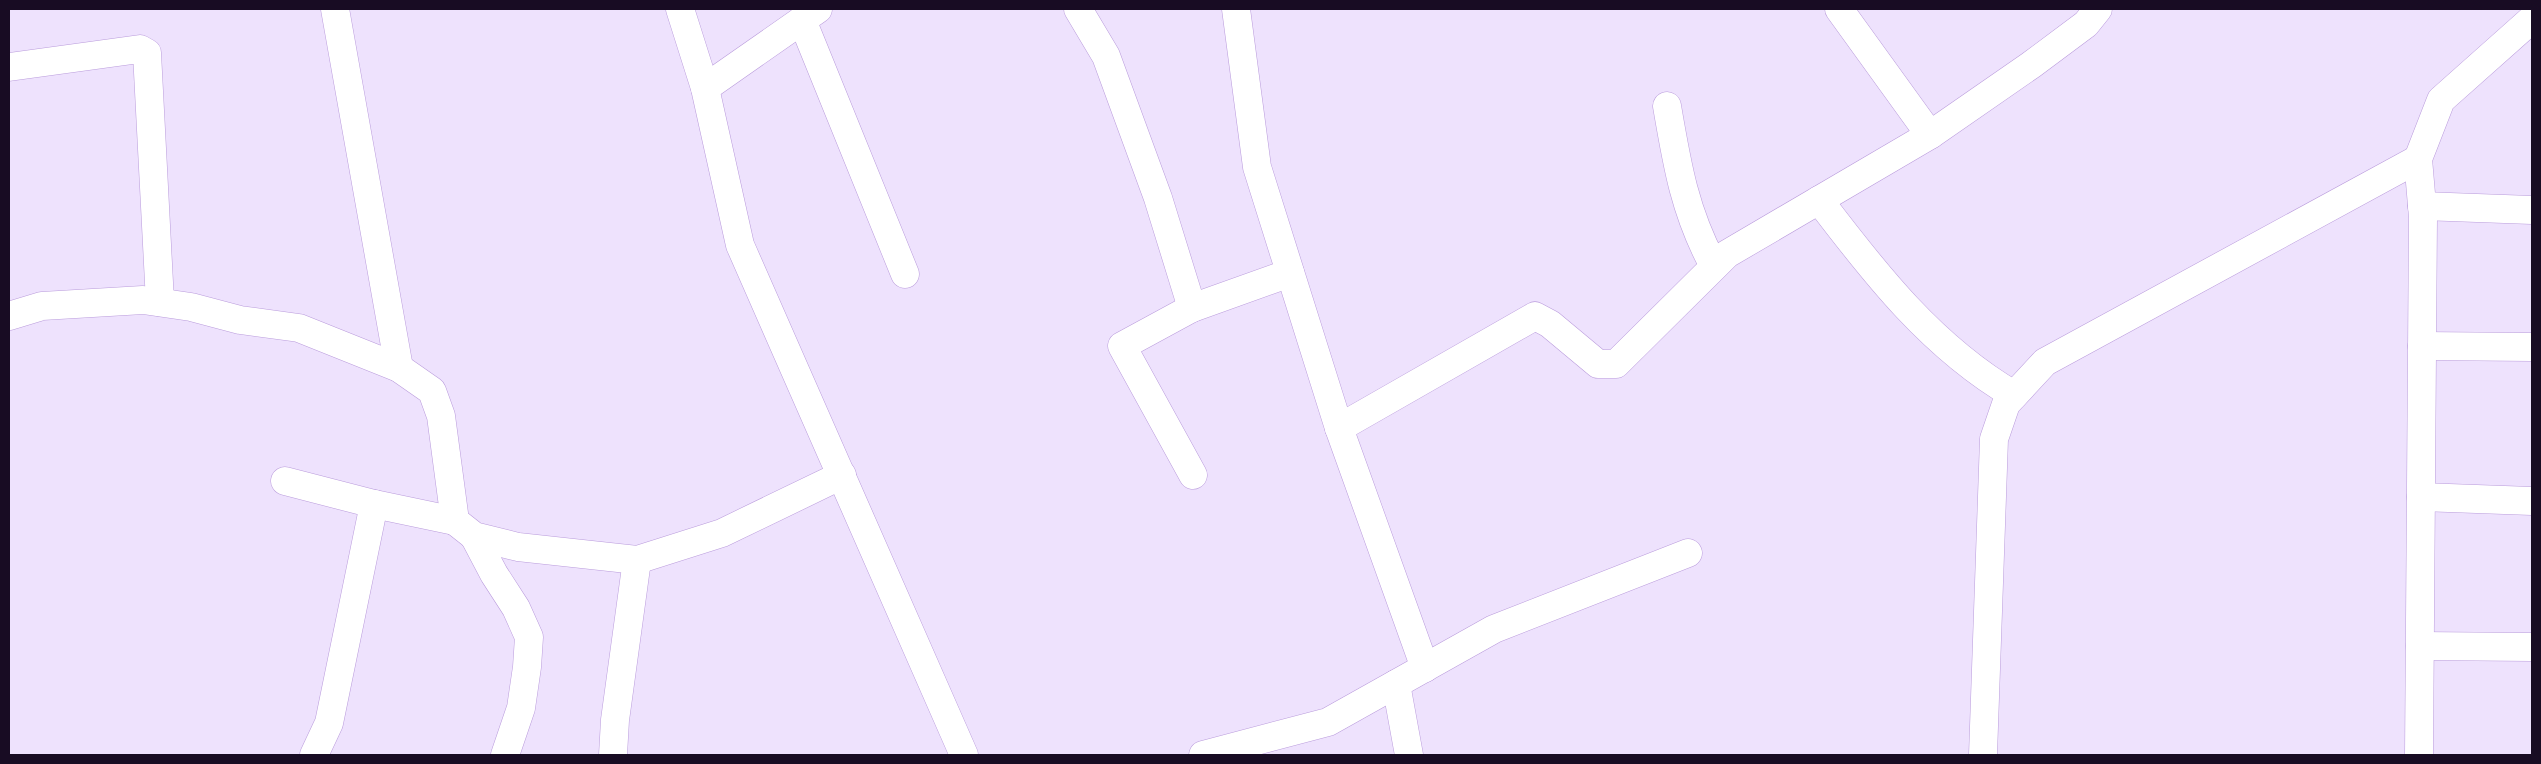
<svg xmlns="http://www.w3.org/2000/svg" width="2541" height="764" viewBox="0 0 2541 764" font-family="Overpass,sans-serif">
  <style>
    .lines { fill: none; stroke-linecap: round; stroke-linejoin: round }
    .minor-casing { stroke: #ba9cdc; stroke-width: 29 }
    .minor { stroke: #fff; stroke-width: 28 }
  </style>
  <rect width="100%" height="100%" fill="#eee2fd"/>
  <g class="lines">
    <defs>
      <g id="minor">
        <polyline points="335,9 399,368"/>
        <polyline points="680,9 705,88 740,245 964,755"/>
        <polyline points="1078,9 1106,56 1158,198 1192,308"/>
        <polyline points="1236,9 1257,167 1339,428 1425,668"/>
        <polyline points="1839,9 1930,135"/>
        <polyline points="802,20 905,274"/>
        <polyline points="9,67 140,49 147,53 160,302"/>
        <polyline points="705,88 818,9"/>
        <path d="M1667 106C1677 165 1685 213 1714 266"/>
        <path d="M1819 200C1875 274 1933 348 2014 395"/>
        <polyline points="2422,206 2532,210"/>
        <polyline points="9,316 42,306 143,300 191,307 240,320 299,328 399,368 432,391 441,416 455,521 474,536 518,547 637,560 722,533 842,475"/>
        <polyline points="2422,346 2532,347"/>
        <polyline points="1339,428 1535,316 1550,324 1598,364 1616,364 1727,254 1930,135 2031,65 2086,24 2098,9"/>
        <polyline points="1193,475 1122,346 1192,308 1290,273"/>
        <polyline points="285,481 374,504 455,521"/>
        <polyline points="2421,497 2532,501"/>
        <polyline points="474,536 494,574 516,608 529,637 527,667 521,708 505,755"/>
        <polyline points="2420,646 2532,647"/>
        <polyline points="1396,684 1409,755"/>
        <polyline points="314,755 329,723 374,504"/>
        <polyline points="613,755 615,720 637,560"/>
        <polyline points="1203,755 1328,722 1494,629 1688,553"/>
        <polyline points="1983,755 1994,439 2006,404 2045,362 2418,159"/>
        <polyline points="2419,755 2423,217 2418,159 2441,100 2532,19"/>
      </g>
    </defs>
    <use href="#minor" class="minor-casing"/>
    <use href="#minor" class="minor"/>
  </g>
  <rect width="2541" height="764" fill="none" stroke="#180c23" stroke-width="20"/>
</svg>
